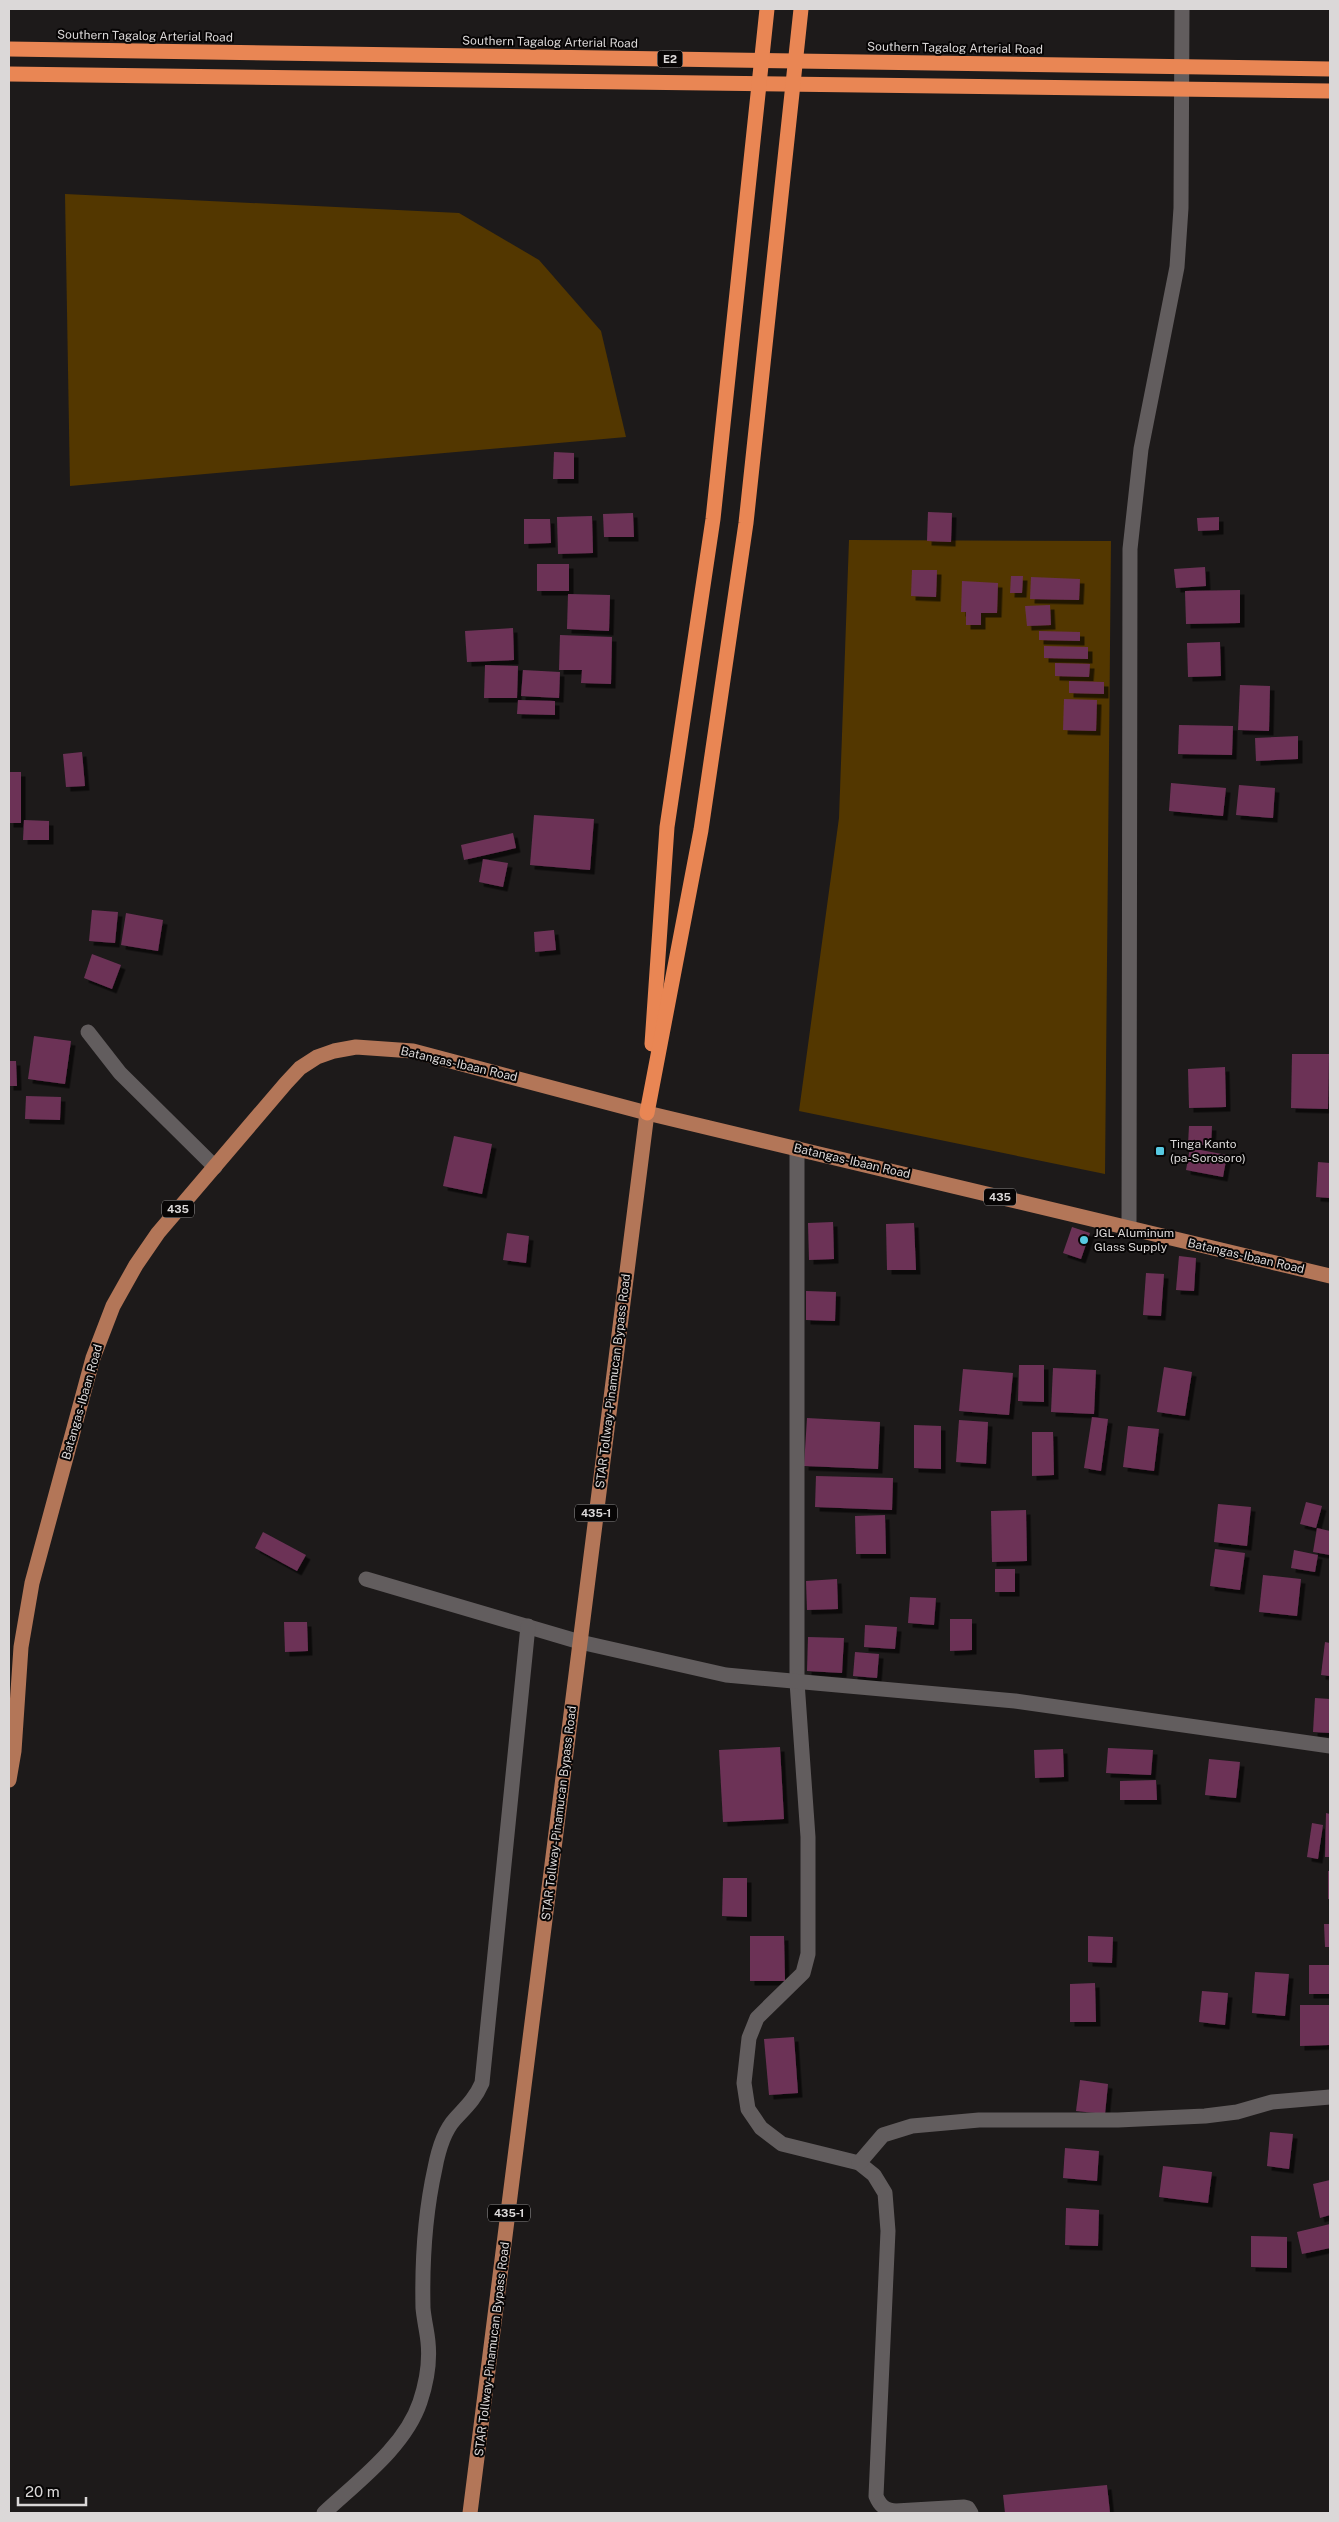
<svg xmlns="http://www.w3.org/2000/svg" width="1339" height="2522" viewBox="0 0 1339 2522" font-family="'Public Sans',sans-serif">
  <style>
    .forest { fill: #533700 }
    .building { fill: #6c3257; filter: url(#shadow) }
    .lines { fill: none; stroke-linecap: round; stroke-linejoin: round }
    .minor { stroke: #625d5e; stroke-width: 15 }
    .major { stroke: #b37658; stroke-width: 15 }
    .highway { stroke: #e98654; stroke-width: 15 }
    .poi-dot { fill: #57c9e2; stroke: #070505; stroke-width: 2 }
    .labels { text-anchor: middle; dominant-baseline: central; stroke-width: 4; stroke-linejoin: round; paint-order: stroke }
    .shield { fill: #070505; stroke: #9b9999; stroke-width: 1 }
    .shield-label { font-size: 11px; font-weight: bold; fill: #dbd8d8 }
    .street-label { font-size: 12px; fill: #dbd8d8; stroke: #070505 }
    .poi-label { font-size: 12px; fill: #dbd8d8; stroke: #070505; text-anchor: start }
  </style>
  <defs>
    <filter id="shadow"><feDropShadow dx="4.5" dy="4.5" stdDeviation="0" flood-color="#0009"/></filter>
  </defs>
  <rect width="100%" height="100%" fill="#1d1a1a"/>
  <g class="forest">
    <polygon points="65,194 459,213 539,260 601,331 626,437 70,486"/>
    <polygon points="849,540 1111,541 1105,1174 799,1111 839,818"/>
  </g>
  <g class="building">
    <polygon points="554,452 574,453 574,479 553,479"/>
    <polygon points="928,512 952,513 951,542 927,541"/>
    <polygon points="633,513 634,537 604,537 603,514"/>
    <polygon points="592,516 593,553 558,554 557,517"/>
    <polygon points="1219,517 1219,530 1198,531 1197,518"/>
    <polygon points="524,519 550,519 551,543 524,544"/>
    <rect x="537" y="564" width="32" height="27"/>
    <polygon points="1205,567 1206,586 1176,588 1174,569"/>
    <polygon points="912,570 937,570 936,597 911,596"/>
    <polygon points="1011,576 1023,576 1022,593 1010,593"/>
    <polygon points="1031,577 1080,579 1079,600 1030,599"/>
    <polygon points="962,581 998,583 997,613 981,613 981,625 966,625 966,612 961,612"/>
    <polygon points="1240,590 1240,623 1186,624 1185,591"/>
    <polygon points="568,594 610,595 609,631 567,629"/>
    <polygon points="1050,605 1051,625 1027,626 1025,606"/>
    <polygon points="513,628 514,660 467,662 465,631"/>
    <polygon points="1039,631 1080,632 1080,641 1039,640"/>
    <polygon points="560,635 612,637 611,684 581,683 582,670 559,670"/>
    <polygon points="1220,642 1221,676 1188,677 1187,643"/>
    <polygon points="1044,646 1088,647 1088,659 1044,658"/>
    <polygon points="1055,663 1090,664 1089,677 1055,676"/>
    <polygon points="485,665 518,666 517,698 484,698"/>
    <polygon points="523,670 560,672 559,698 521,696"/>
    <polygon points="1069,681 1104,682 1104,694 1069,693"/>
    <polygon points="1240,685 1270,686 1269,731 1238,730"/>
    <polygon points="1064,699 1097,700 1096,731 1063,730"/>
    <polygon points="518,700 555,701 555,715 517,714"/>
    <polygon points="1179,725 1233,726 1232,755 1178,754"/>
    <polygon points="1298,736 1298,759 1256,761 1255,738"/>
    <polygon points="82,752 85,786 66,787 63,754"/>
    <rect x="9" y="772" width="12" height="51"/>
    <polygon points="1171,783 1226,788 1223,816 1169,811"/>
    <polygon points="1239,785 1275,788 1273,818 1236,815"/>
    <polygon points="534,815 594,819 590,870 530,865"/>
    <polygon points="24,820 49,821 49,840 23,840"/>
    <polygon points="513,833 516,848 464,860 461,845"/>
    <polygon points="483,859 508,863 503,887 479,882"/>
    <polygon points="92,910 118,912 115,943 89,941"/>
    <polygon points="126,913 163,920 158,951 121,945"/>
    <polygon points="554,930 556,950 535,952 534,932"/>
    <polygon points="92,954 121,965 112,989 84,978"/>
    <polygon points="34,1036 71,1041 65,1084 28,1079"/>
    <polygon points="1292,1054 1329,1054 1328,1109 1291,1108"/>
    <polygon points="9,1061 16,1061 17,1086 9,1086"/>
    <polygon points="1225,1067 1226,1107 1189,1108 1188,1069"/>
    <polygon points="26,1096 61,1097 60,1120 25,1119"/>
    <polygon points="1189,1126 1212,1126 1211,1145 1188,1145"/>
    <polygon points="454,1136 492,1144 482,1194 443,1186"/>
    <polygon points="1190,1148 1227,1155 1223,1177 1186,1170"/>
    <polygon points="1318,1162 1330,1163 1330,1198 1316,1197"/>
    <polygon points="833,1222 834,1259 809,1260 808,1223"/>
    <polygon points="914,1223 916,1270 887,1270 886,1224"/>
    <polygon points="1072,1227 1090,1233 1081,1259 1063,1253"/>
    <polygon points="507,1233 529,1236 526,1263 503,1260"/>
    <polygon points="1179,1256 1196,1258 1194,1291 1176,1290"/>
    <polygon points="1146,1273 1164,1274 1161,1316 1143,1315"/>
    <polygon points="806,1291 836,1292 835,1321 806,1320"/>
    <polygon points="1019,1365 1044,1365 1044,1402 1018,1401"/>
    <polygon points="1164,1367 1192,1372 1185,1416 1157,1412"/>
    <polygon points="1053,1368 1096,1370 1094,1414 1051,1412"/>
    <polygon points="963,1369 1013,1373 1009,1415 959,1411"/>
    <polygon points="1092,1417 1108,1419 1101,1471 1084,1468"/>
    <polygon points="807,1418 880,1422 878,1469 804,1466"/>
    <polygon points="959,1420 988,1422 986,1464 956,1462"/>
    <polygon points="914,1425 941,1426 941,1469 914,1468"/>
    <polygon points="1128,1426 1159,1429 1154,1471 1123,1467"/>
    <polygon points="1032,1432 1053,1432 1054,1475 1032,1476"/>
    <polygon points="816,1476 893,1478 892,1510 815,1507"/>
    <polygon points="1306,1502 1322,1506 1316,1528 1300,1524"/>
    <polygon points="1218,1504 1251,1507 1247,1546 1214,1542"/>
    <polygon points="1026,1510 1027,1561 992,1562 991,1511"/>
    <polygon points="885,1515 886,1554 856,1554 855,1516"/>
    <polygon points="1317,1528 1330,1531 1330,1555 1313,1552"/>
    <polygon points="263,1532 306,1555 297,1571 255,1548"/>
    <polygon points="1215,1549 1245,1553 1240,1590 1210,1586"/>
    <polygon points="1294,1550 1318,1555 1315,1572 1291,1568"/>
    <rect x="995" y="1569" width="20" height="23"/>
    <polygon points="1263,1575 1301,1579 1297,1616 1259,1612"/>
    <polygon points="837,1579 838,1609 807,1610 806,1581"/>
    <polygon points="910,1597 936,1598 934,1625 908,1623"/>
    <polygon points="950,1619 972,1619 972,1650 950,1651"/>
    <polygon points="284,1622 307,1622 308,1651 285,1652"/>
    <polygon points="865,1625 897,1627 895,1649 864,1647"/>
    <polygon points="808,1637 844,1638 842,1673 807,1671"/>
    <polygon points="1325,1642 1330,1643 1330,1676 1321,1675"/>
    <polygon points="855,1652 879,1654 877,1678 853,1676"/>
    <polygon points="1315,1698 1330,1699 1330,1733 1313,1732"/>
    <polygon points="780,1747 784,1819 723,1822 719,1750"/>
    <polygon points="1108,1748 1153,1750 1151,1775 1106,1773"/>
    <polygon points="1063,1749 1064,1777 1035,1778 1034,1750"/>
    <polygon points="1209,1759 1240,1762 1236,1798 1205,1795"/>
    <polygon points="1156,1780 1157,1800 1120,1800 1120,1781"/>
    <polygon points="1326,1813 1330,1814 1330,1857 1325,1857"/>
    <polygon points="1312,1823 1323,1825 1318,1859 1307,1857"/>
    <rect x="1328" y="1871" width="2" height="28"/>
    <polygon points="723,1878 747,1878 747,1917 722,1916"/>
    <polygon points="1324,1924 1330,1924 1330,1947 1325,1947"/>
    <polygon points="750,1936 784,1936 785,1981 750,1981"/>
    <polygon points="1088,1936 1113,1937 1112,1963 1088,1962"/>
    <rect x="1309" y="1965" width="21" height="29"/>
    <polygon points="1255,1972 1289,1974 1285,2016 1252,2013"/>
    <polygon points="1095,1983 1096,2022 1070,2022 1070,1984"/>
    <polygon points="1202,1991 1228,1993 1225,2025 1199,2022"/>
    <polygon points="1300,2005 1329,2005 1329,2045 1300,2046"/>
    <polygon points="794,2037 798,2093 769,2095 764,2039"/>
    <polygon points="1080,2080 1108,2084 1105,2114 1076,2111"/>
    <polygon points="1270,2132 1293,2134 1289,2169 1267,2166"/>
    <polygon points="1065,2148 1099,2151 1097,2181 1063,2178"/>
    <polygon points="1163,2166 1212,2172 1208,2203 1159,2197"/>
    <polygon points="1330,2180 1330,2215 1320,2218 1313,2184"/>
    <polygon points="1066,2208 1099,2210 1098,2246 1065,2245"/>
    <polygon points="1330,2224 1330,2248 1302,2254 1297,2232"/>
    <polygon points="1251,2236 1287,2237 1287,2268 1251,2267"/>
    <polygon points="1107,2485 1110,2513 1005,2513 1003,2495"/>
  </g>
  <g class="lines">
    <g class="minor">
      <polyline points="88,1032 120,1073 215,1167"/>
      <path d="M797 1148V1682L808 1837V1954L803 1973 757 2018 749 2038 744 2083 748 2109 761 2128 782 2144 859 2163 874 2175 885 2193 888 2231 876 2496C880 2506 885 2510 896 2511L964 2507 968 2508 971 2513"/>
      <polyline points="1129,1229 1130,549 1141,449 1177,267 1181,208 1182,9"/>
      <polyline points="366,1579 580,1642 726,1675 1015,1701 1330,1746"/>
      <polyline points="859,2163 883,2135 912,2126 979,2120 1118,2120 1205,2116 1237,2112 1272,2102 1330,2097"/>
      <path d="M324 2513C357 2482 405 2447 420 2402 426 2384 430 2361 428 2342 427 2331 424 2320 423 2308 422 2263 425 2213 435 2168 438 2152 444 2131 455 2119 466 2107 475 2099 482 2083L528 1626"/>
    </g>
    <g class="major">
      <polyline points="9,1780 14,1751 21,1647 32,1583 93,1358 113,1306 136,1265 158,1233 286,1083 300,1068 317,1057 334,1051 356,1047 413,1051 647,1113 1330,1276"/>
      <path d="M470 2513C531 2047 587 1580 647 1113"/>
    </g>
    <g class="highway">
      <polyline points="9,49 1330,69"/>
      <polyline points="9,74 1330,91"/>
      <polyline points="652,1044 667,827 713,519 767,9"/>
      <polyline points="647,1113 701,830 746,523 801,9"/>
    </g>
  </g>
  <g class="poi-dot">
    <rect x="1155" y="1146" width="10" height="10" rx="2.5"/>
    <circle cx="1084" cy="1240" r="5"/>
  </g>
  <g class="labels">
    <g class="shield">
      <rect x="657.5" y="50.5" width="25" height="17" rx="4"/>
      <rect x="984" y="1188.5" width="32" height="17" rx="4"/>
      <rect x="162" y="1200.5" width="32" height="17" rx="4"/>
      <rect x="575" y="1504.5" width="42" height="17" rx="4"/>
      <rect x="488" y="2204.5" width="42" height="17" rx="4"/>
    </g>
    <g class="shield-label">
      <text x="670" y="59">E2</text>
      <text x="1000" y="1197">435</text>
      <text x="178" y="1209">435</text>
      <text x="596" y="1513">435-1</text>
      <text x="509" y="2213">435-1</text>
    </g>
    <g class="street-label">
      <text transform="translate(145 36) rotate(1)">Southern Tagalog Arterial Road</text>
      <text transform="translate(550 42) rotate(1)">Southern Tagalog Arterial Road</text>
      <text transform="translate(955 48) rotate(1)">Southern Tagalog Arterial Road</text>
      <text transform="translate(459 1064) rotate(13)">Batangas-Ibaan Road</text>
      <text transform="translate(852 1161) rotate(13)">Batangas-Ibaan Road</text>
      <text transform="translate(1246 1256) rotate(13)">Batangas-Ibaan Road</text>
      <text transform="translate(613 1381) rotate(-83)">STAR Tollway-Pinamucan Bypass Road</text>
      <text transform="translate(82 1402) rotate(-74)">Batangas-Ibaan Road</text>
      <text transform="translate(559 1813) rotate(-83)">STAR Tollway-Pinamucan Bypass Road</text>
      <text transform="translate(492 2349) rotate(-83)">STAR Tollway-Pinamucan Bypass Road</text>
    </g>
    <g class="poi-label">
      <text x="1170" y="1144">Tinga Kanto<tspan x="1170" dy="14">(pa-Sorosoro)</tspan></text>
      <text x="1094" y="1233">JGL Aluminum<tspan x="1094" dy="14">Glass Supply</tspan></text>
    </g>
  </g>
  <rect width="1339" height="2522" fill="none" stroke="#dbd8d8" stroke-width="20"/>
  <path d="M18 2497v8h68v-8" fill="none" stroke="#dbd8d8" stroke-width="2.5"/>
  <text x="25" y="2497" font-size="15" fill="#dbd8d8" stroke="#070505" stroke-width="4" paint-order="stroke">20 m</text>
</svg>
